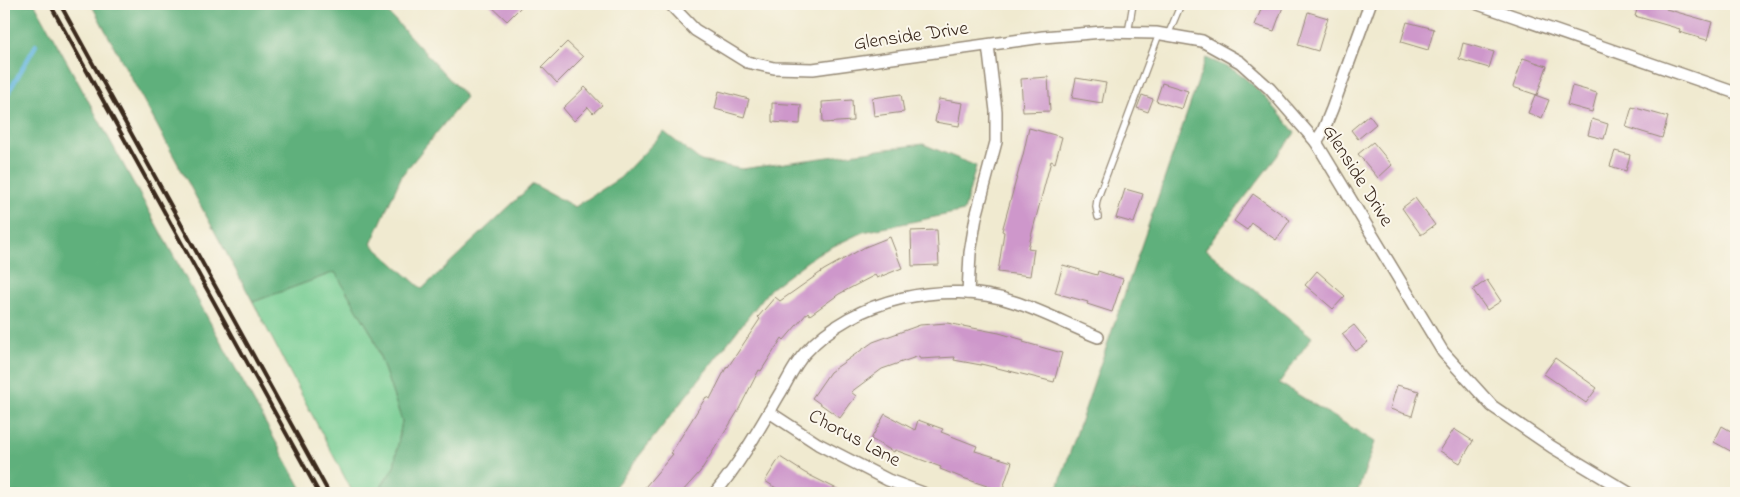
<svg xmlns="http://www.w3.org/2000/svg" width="1740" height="497" viewBox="0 0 1740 497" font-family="'Indie Flower',sans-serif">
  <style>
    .green { fill: #74cc92; stroke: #587b58 }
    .forest { fill: #5fb07c; stroke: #4d6d4d }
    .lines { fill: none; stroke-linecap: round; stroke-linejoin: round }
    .stream { stroke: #62b5de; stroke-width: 4.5 }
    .building { fill: #ce97cb }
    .lane-casing { stroke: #968a77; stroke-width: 8 }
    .street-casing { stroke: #968a77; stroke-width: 14 }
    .lane { stroke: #fff; stroke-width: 5.5 }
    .street { stroke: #fff; stroke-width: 11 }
    .rail { stroke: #3b2a1e; stroke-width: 4 }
    .labels { text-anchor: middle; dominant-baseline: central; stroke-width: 4; stroke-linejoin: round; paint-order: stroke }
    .street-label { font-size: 20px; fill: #3b2a1e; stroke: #fbf7ec }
  </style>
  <rect width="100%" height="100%" fill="#fbf7ec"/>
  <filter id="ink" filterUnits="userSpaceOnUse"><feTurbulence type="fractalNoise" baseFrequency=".02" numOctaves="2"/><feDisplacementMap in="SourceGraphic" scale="10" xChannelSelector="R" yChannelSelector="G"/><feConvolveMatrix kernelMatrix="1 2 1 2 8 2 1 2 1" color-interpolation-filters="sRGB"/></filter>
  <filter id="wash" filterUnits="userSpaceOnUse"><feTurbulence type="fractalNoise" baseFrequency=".0096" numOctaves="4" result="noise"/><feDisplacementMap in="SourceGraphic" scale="20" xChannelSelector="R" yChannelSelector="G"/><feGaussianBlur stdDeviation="1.12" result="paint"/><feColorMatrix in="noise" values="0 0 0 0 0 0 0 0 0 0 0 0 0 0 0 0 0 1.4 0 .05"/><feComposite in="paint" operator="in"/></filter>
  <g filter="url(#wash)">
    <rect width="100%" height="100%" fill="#f0ead0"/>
    <polygon class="green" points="335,272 373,336 402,421 394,467 377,493 353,493 253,302"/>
    <g class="forest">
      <polygon points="4,4 35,4 304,493 4,493"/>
      <polygon points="91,4 380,4 466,97 402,175 371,244 422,289 533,184 575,207 620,178 664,132 701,161 742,169 923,144 976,166 964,211 863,232 817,254 770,289 610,493 377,493 394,467 402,421 373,336 335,272 253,302"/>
      <path d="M1206 58C1215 62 1226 66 1235 71 1259 87 1277 110 1295 133L1205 249 1312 337 1279 383 1375 442 1357 493H1056Z"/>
    </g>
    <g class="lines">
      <polyline class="stream" points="4,100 36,45"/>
    </g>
    <g id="blocks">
      <g class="building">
        <polygon points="489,4 524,4 507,21"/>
        <polygon points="1263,4 1284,4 1274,31 1255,25"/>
        <polygon points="1639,4 1659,4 1667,6 1666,9 1712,22 1707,40 1679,32 1680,29 1635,16"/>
        <polygon points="1308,12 1328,18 1318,51 1298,45"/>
        <polygon points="1407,22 1434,29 1428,50 1401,42"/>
        <polygon points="567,42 583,57 557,83 542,67"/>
        <polygon points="1463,43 1494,52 1489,68 1459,59"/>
        <polygon points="1523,58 1547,66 1537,95 1513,87"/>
        <polygon points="1048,77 1050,111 1023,112 1021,79"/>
        <polygon points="1076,78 1106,83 1102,103 1072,98"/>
        <polygon points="1162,83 1188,91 1182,109 1156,101"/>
        <polygon points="1572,86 1597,93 1592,112 1567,105"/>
        <polygon points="585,87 602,105 593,113 588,107 574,121 563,108"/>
        <polygon points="719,91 749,99 744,117 715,109"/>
        <polygon points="901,94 904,112 874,116 872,98"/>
        <polygon points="1142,95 1153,99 1148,112 1137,108"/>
        <polygon points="1535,95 1549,100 1542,118 1528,113"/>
        <polygon points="939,99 963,103 959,126 935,122"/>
        <polygon points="852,100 853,121 823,123 822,102"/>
        <polygon points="772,103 801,105 800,124 772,122"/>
        <polygon points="1632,107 1668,117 1662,138 1626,127"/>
        <polygon points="1369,115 1376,124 1358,139 1351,130"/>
        <polygon points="1592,119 1608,124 1604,139 1588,135"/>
        <polygon points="1029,128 1062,137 1055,163 1051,161 1028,248 1034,249 1030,276 998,272 1004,232 1002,231 1023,155"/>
        <polygon points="1373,142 1392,165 1378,178 1358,154"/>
        <polygon points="1615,151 1630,155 1626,171 1610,166"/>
        <polygon points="1125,189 1143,194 1134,223 1116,218"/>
        <polygon points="1253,194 1290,220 1276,240 1252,223 1247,230 1234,221"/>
        <polygon points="1415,198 1435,225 1421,235 1402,208"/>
        <polygon points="937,230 939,265 912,266 911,231"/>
        <polygon points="890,237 902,268 877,278 875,275 839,294 810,315 808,312 784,340 782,338 761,371 759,370 738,411 700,472 681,493 640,493 673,454 671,453 706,397 710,399 727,366 728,367 760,319 758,317 775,297 780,301 824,270 865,247"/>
        <polygon points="1063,265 1097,275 1098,271 1123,279 1112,312 1087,304 1088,302 1055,293"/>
        <polygon points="1317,271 1345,296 1333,309 1305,285"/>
        <polygon points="1487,280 1501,301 1487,310 1473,290"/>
        <polygon points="947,323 999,333 1024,340 1023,342 1062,353 1054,382 981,364 981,365 954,360 955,357 920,359 919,356 882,369 851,392 856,396 840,418 812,398 830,372 873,342 920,325"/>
        <polygon points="1354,325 1368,342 1356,351 1342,334"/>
        <polygon points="1555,358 1597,388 1586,403 1544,374"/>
        <polygon points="1397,385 1419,391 1412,416 1390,409"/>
        <polygon points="885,414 915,430 918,420 943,429 941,432 977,446 975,451 1012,462 1002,491 963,478 940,469 941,467 895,450 894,452 871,439"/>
        <polygon points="1722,426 1736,434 1736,454 1714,442"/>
        <polygon points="1454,429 1473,441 1460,463 1440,451"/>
        <polygon points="780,457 805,473 845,493 784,493 765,481"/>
      </g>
    </g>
  </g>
  <g filter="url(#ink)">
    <use href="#blocks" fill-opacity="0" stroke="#968a77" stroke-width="1"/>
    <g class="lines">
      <defs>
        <g id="lane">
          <polyline points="1128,33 1133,4"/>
          <polyline points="1168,35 1181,4"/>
          <polyline points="1098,217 1096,207 1097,200 1159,34"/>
        </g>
        <g id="street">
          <polyline points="670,4 695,30 747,62 774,68 813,69 1043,37 1103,32 1156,33 1202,41 1240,62 1270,89 1316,142 1443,352 1492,406 1552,447 1629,493"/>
          <polyline points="1478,4 1736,93"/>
          <polyline points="1316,142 1323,131 1332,109 1370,4"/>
          <polyline points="968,293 970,253 976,217 996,142 996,111 988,45"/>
          <polyline points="769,412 818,444 888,480 923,493"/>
          <path d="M715 493C740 463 759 429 779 395 787 382 794 365 805 353 854 298 945 279 1014 302 1043 311 1070 326 1098 337"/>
        </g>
      </defs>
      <use href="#lane" class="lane-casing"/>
      <use href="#street" class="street-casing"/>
      <use href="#lane" class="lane"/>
      <use href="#street" class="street"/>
      <g class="rail">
        <polyline points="50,4 319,493"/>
        <polyline points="60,4 329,493"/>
      </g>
    </g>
  </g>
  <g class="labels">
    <g class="street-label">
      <text transform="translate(911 37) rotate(-8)">Glenside Drive</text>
      <text transform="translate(1357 176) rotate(58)">Glenside Drive</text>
      <text transform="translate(854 439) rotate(28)">Chorus Lane</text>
    </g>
  </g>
  <rect width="1740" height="497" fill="none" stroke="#fbf7ec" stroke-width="20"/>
</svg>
